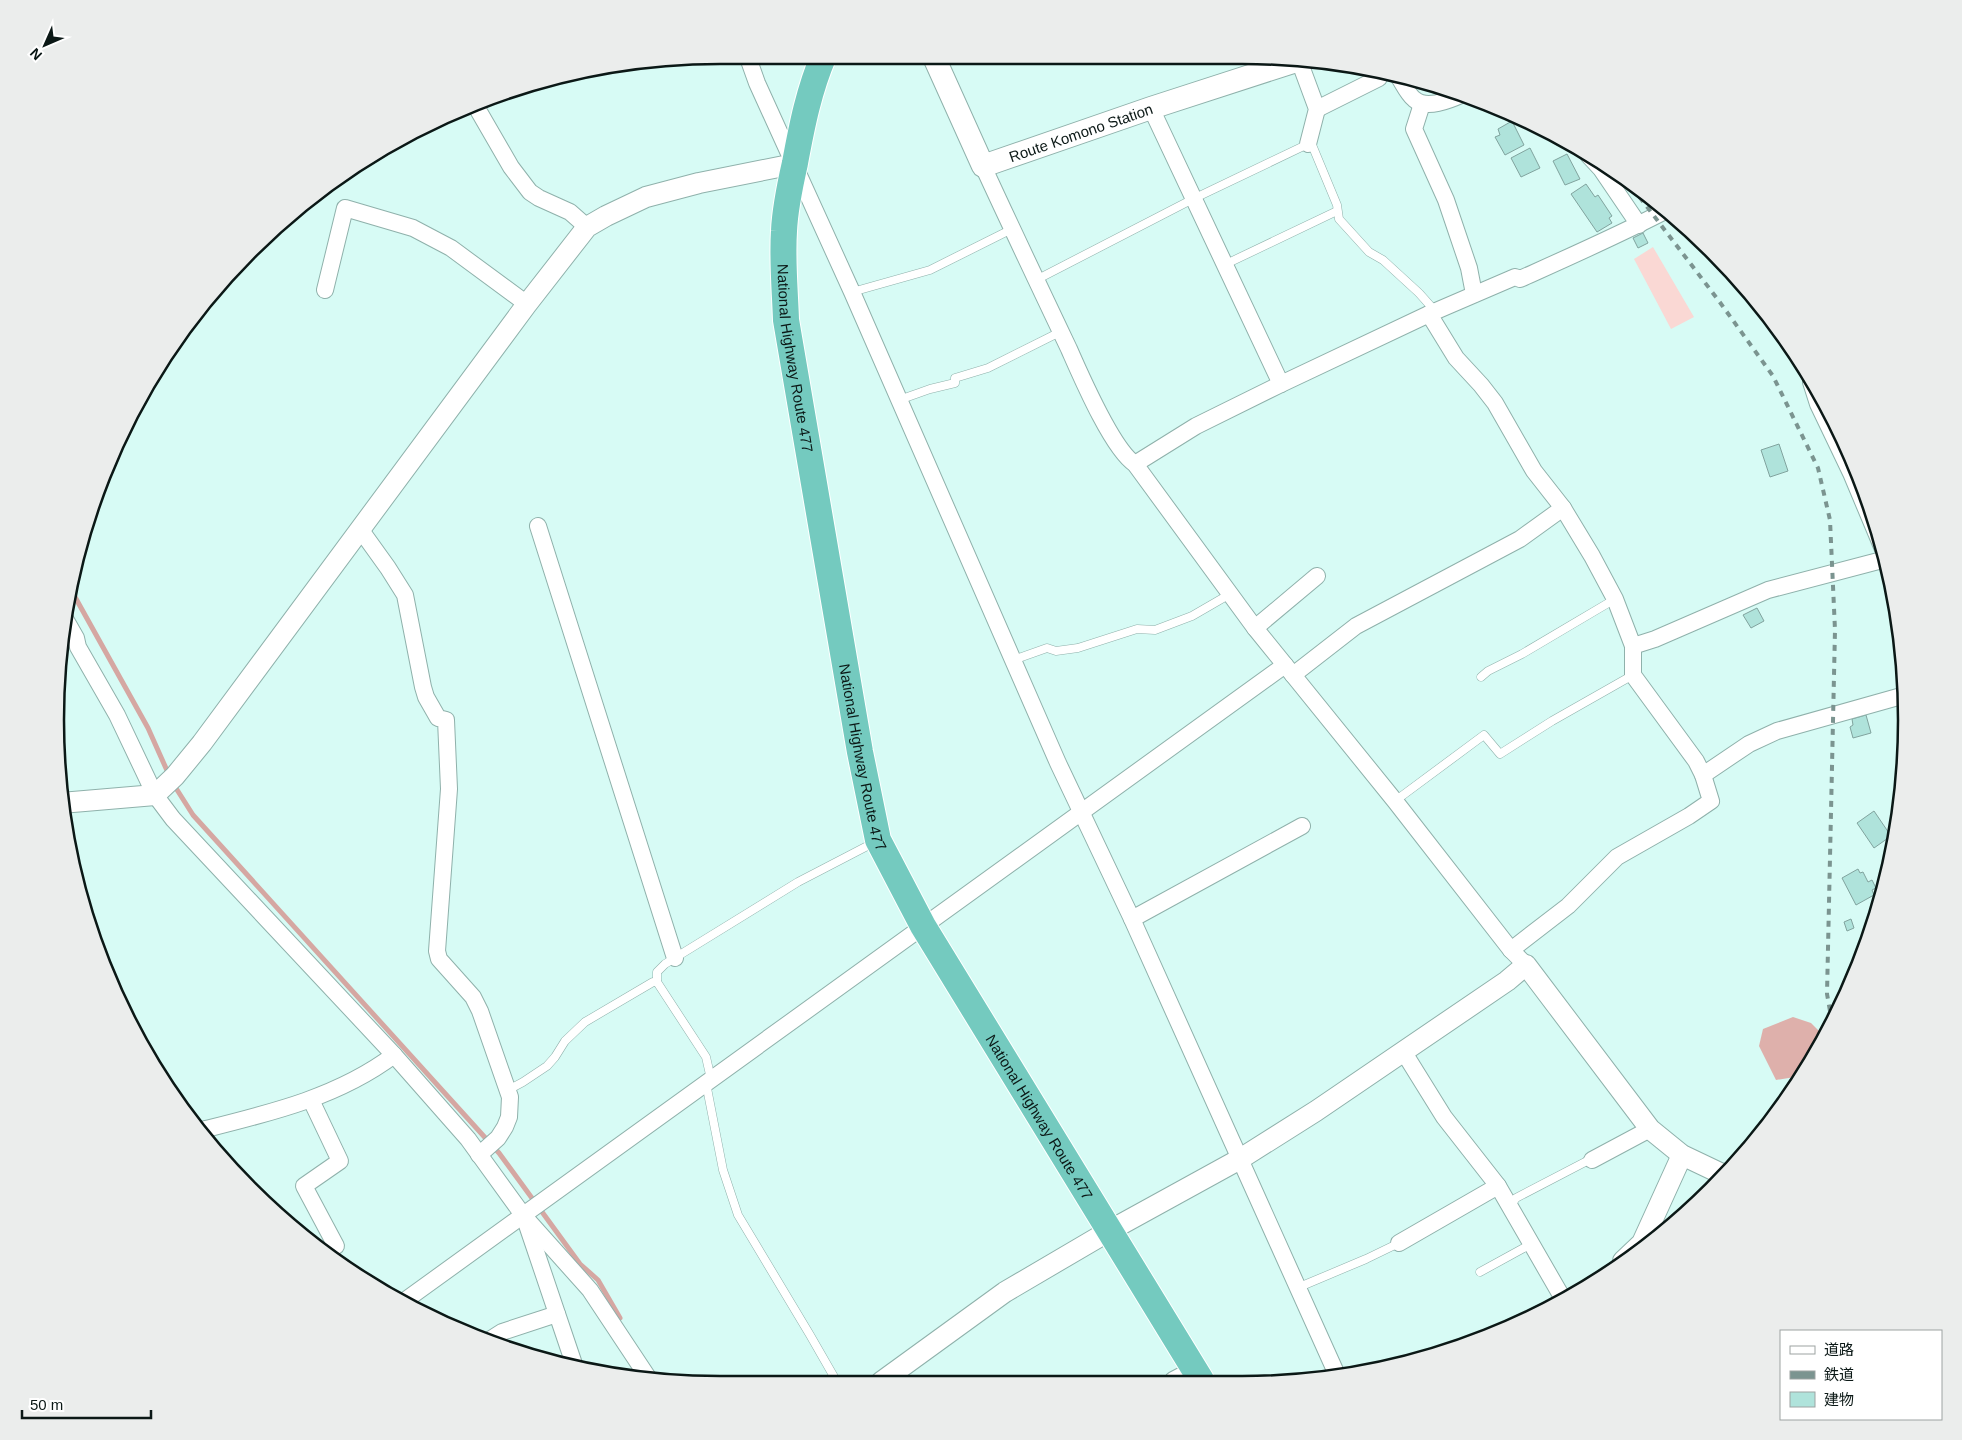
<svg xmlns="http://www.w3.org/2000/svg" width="1962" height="1440" viewBox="0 0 1962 1440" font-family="Helvetica,'Noto Sans JP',sans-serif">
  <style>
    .green { fill: #fad8d4 }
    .forest { fill: #deb0ab }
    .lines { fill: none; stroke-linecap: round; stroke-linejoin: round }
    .stream { stroke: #d5a7a2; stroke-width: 5 }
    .building { fill: #afe3db; stroke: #81a39e }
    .service-casing { stroke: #8fb1ab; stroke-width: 9 }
    .minor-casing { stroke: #8fb1ab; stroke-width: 18 }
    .tertiary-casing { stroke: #8fb1ab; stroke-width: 22 }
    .secondary-casing { stroke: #8fb1ab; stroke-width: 24 }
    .trunk-casing { stroke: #fff; stroke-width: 28 }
    .service { stroke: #fff; stroke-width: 8 }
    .minor { stroke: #fff; stroke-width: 16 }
    .tertiary { stroke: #fff; stroke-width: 20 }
    .secondary { stroke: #fff; stroke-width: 22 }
    .trunk { stroke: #74cabf; stroke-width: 26 }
    .rail { stroke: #7b9490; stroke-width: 4; stroke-dasharray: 6 6; stroke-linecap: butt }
    .labels { text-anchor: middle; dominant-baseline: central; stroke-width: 4; stroke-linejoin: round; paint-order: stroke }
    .street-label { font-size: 15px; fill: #0b1816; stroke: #fff }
    .rim { fill: none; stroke: #0b1816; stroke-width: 2.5 }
  </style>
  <rect width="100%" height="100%" fill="#d7fbf5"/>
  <polygon class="green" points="1653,247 1694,317 1671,329 1634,259"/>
  <polygon class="forest" points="1793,1017 1811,1023 1825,1037 1818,1052 1801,1076 1776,1080 1759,1046 1763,1029"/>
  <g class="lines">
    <g class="stream">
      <polyline points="70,588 148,728 169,775"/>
      <polyline points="174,785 193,815 499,1153 580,1264 598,1280 620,1318"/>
      <polyline points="658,1377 662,1381"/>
    </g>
  </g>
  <g class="building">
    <polygon points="1512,121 1524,145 1505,155 1495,137 1500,135 1498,129"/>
    <polygon points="1530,148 1540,168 1521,177 1511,158"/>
    <polygon points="1567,154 1580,179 1565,185 1553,161"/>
    <polygon points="1586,184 1595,197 1598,195 1612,216 1609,218 1612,223 1597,232 1571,194"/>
    <polygon points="1643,233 1648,243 1638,248 1633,238"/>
    <polygon points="1779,444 1788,471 1770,477 1761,450"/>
    <polygon points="1757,608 1764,621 1751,628 1743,615"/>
    <polygon points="1866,715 1871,733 1853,738 1850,727 1853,725 1852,719"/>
    <polygon points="1874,811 1891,836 1874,848 1857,823"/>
    <polygon points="1858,869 1860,873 1863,872 1868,882 1872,880 1876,888 1872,890 1874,895 1856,905 1842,878"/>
    <polygon points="1851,919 1854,928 1847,931 1844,922"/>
  </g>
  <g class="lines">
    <defs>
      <g id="service">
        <polyline points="1310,140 1337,205 1339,219 1369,252 1383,260 1419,293 1435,311"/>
        <polyline points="1224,265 1337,211"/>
        <polyline points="1036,280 1193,199 1308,144"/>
        <polyline points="852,292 930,270 1012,229"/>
        <polyline points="899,400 930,389 955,383 955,378 988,368 1060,332"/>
        <polyline points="1013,660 1047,648 1056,651 1078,648 1137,629 1155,630 1192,616 1230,594"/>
        <polyline points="1481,677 1488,671 1522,654 1615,599"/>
        <polyline points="1395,801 1484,735 1500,754 1552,721 1633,675"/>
        <polyline points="711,1079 706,1057 657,982 657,972 665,964 798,882 875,842"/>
        <polyline points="706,1083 723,1170 738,1215 810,1335 837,1382"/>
        <polyline points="508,1090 523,1082 547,1066 555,1057 565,1041 585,1022 653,982 657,982"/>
        <polyline points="1510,1206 1516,1198 1587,1161 1592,1160"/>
        <polyline points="1480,1272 1531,1244"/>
        <polyline points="1297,1288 1366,1259 1399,1243"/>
      </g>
      <g id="minor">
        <polyline points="747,55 757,83 852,292 1058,763 1132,919 1338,1377"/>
        <polyline points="1300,63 1317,109 1308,144"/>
        <path d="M1398 76C1403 83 1407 93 1414 99 1426 110 1450 100 1463 94"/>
        <polyline points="474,103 511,167 530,192 539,198 570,212 587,227"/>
        <polyline points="1422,104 1414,129 1446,200 1469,268 1474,294"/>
        <polyline points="1151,108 1281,384"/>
        <polyline points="1317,109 1379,78"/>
        <polyline points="1588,155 1601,169 1639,225"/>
        <path d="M983 166C1011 227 1040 288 1069 349 1081 376 1112 449 1135 464L1255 628 1395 801 1511 950 1526 965"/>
        <polyline points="325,290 345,208 413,228 451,248 527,304"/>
        <polyline points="1429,314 1456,358 1481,385 1495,403 1534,471 1563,508 1592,556 1615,599 1633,646 1633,675 1696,761 1703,775 1711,801 1689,816 1617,857 1568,906 1511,950"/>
        <polyline points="1811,382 1818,404 1851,473 1885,554"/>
        <path d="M1135 464 1196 426 1281 384 1429 314 1515 277 1520 279C1569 257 1619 235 1667 210"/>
        <polyline points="538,526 675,958"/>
        <polyline points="360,529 388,568 405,595 423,687 426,697 438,718 446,720 449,789 437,951 439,959 473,997 480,1011 510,1097 509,1117 505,1127 498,1138 479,1155"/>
        <polyline points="64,617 76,638 78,647 117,715 155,795 173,819 394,1055 468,1139 523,1215 590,1290 649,1379"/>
        <polyline points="1255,628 1317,576"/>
        <polyline points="1633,646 1655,639 1768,590 1886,559"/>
        <polyline points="1293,675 1356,626 1520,539 1563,508"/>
        <polyline points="1703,775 1749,744 1777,731 1905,695"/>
        <polyline points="1132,919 1302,826"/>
        <polyline points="1403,1051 1444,1117 1498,1186 1562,1297"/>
        <polyline points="311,1100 340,1161 304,1186 336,1246"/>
        <path d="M198 1131C266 1114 337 1098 394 1055"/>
        <polyline points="1592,1160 1650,1129"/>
        <polyline points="526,1222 575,1367"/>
        <polyline points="1399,1243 1498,1186"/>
        <polyline points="403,1302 1285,665"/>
        <polyline points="491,1339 502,1332 557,1314"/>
        <polyline points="1173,1380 1194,1369"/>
      </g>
      <g id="tertiary">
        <polyline points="61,803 155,795 175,776 202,743 527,304 587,227 606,216 646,197 699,183 794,164"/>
        <polyline points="1623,1261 1642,1243 1682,1155"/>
        <polyline points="881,1382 1005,1292 1109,1231 1240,1159 1316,1111 1507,981 1526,965 1650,1129 1682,1155 1724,1175"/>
      </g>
      <g id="secondary">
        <path id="s1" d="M933 55 983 166 1151 108 1293 62"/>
      </g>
      <g id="trunk">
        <path id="s2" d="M824 55C809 90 802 125 795 163 790 185 785 208 784 231 782 261 785 290 786 320L860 752 878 840 923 926 1201 1380"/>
      </g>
    </defs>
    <use href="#service" class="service-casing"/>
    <use href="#minor" class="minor-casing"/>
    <use href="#tertiary" class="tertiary-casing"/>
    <use href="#secondary" class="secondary-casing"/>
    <use href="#trunk" class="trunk-casing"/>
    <use href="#service" class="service"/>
    <use href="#minor" class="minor"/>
    <use href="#tertiary" class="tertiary"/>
    <use href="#secondary" class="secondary"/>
    <use href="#trunk" class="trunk"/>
    <polyline class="rail" points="1625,178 1719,301 1773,376 1818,468 1830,520 1835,630 1827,994 1832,1022"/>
  </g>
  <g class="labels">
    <g class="street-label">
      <text stroke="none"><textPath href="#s1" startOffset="225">Route Komono Station</textPath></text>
      <text stroke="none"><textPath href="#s2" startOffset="309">National Highway Route 477</textPath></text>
      <text stroke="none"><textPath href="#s2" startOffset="714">National Highway Route 477</textPath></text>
      <text stroke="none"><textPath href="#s2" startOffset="1119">National Highway Route 477</textPath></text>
    </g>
  </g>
  <path d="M0 0H1962V1440H0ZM720 64H1242A656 656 0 0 1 1898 720V720A656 656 0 0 1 1242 1376H720A656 656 0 0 1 64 720V720A656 656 0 0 1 720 64Z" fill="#ebedec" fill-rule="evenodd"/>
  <path class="rim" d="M720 64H1242A656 656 0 0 1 1898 720V720A656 656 0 0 1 1242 1376H720A656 656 0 0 1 64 720V720A656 656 0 0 1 720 64Z"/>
  <rect x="1780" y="1330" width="162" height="90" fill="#ffffff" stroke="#9da3a2"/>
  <rect x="1790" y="1346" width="25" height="8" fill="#ffffff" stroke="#9da3a2"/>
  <text x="1824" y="1355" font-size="15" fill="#0b1816">道路</text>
  <rect x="1790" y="1371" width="25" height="8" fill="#7b9490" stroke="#9da3a2"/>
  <text x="1824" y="1380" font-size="15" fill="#0b1816">鉄道</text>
  <rect x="1790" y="1392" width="25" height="15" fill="#afe3db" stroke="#9da3a2"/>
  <text x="1824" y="1405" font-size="15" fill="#0b1816">建物</text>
  <g transform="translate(45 45) rotate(225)" stroke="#ffffff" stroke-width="4" paint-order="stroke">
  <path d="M0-4L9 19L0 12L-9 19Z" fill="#0b1816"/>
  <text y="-8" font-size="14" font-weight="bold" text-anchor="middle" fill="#0b1816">N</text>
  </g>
  <path d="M22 1410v8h129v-8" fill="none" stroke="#0b1816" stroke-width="2.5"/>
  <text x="30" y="1410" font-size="15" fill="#0b1816" stroke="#ffffff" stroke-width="4" paint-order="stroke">50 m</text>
</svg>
